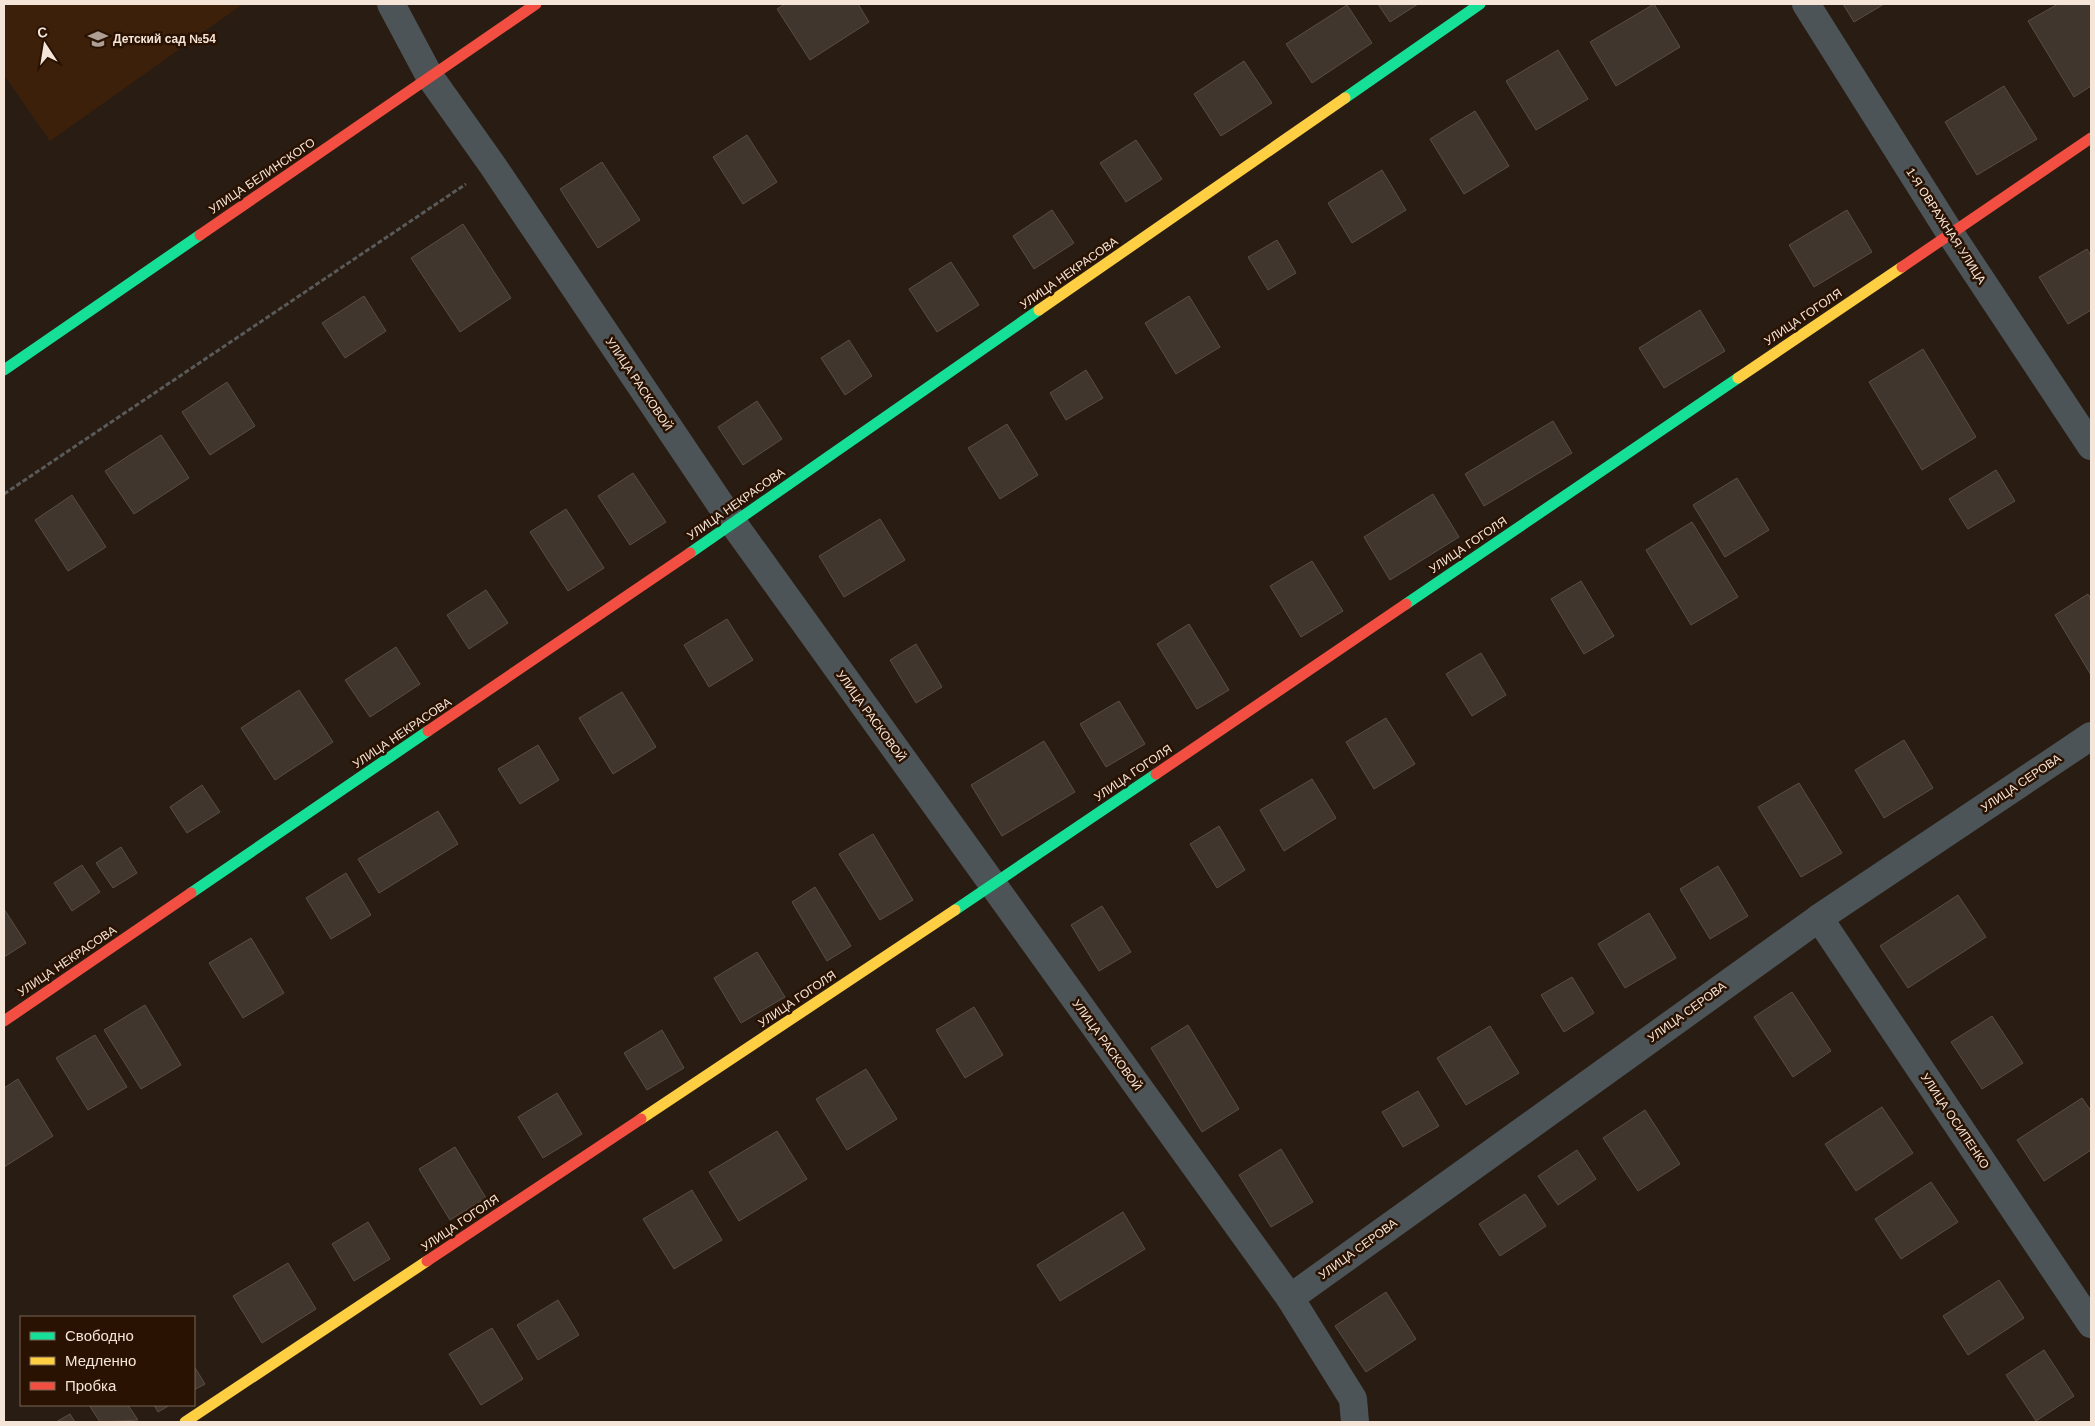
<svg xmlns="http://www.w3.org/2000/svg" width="2095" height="1426" viewBox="0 0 2095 1426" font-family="Helvetica,sans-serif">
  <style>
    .built { fill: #3c200a }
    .building { fill: #41362e; stroke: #594e45 }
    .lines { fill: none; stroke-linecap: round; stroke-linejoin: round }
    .path { stroke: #595a59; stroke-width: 3; stroke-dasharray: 5 2.5; stroke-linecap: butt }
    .street { stroke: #4c5457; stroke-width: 28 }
    .fast { stroke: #16e098; stroke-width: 11 }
    .slow { stroke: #ffcf43; stroke-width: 11 }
    .jam { stroke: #f24e42; stroke-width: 11 }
    .labels { text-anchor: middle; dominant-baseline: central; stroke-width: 5; stroke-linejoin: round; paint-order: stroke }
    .poi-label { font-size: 12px; font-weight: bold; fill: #f5e4d8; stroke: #291201; text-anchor: start }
    .street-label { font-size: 12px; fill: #f5e4d8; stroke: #291201 }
  </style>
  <rect width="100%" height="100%" fill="#291c12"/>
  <polygon class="built" points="4,4 243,4 50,141 4,75"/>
  <g class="building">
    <polygon points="785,4 858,4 869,22 810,60 777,9"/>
    <polygon points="1378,4 1418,4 1390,22"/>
    <polygon points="1654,4 1680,47 1616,86 1590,42"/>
    <polygon points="1843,4 1884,4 1854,22"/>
    <polygon points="2058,4 2091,4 2091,86 2074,97 2028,21"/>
    <polygon points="1347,5 1372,43 1312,83 1286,44"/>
    <polygon points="1558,50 1588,99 1536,130 1506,81"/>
    <polygon points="1244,61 1272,103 1221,136 1194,94"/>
    <polygon points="2004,86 2037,139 1977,175 1945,122"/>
    <polygon points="1475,111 1509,166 1464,194 1430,139"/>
    <polygon points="747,135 777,182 743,204 713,157"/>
    <polygon points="1136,140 1162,179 1126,202 1100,163"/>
    <polygon points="602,162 640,220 598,248 560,189"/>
    <polygon points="1382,170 1406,210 1352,243 1328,203"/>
    <polygon points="1052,210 1074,243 1034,269 1013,236"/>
    <polygon points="1847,210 1872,252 1814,287 1789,245"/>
    <polygon points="463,224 511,298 460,332 411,258"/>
    <polygon points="1277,240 1296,273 1268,290 1248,257"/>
    <polygon points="2087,249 2091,256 2091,310 2068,324 2039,277"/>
    <polygon points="951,262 979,305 937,332 909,289"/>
    <polygon points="364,296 386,331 345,358 322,323"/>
    <polygon points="1189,296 1220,347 1176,374 1145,323"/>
    <polygon points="1700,310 1725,351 1664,388 1639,348"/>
    <polygon points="849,340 872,376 845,395 821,358"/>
    <polygon points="1923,349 1976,437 1922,470 1869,382"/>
    <polygon points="1086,370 1103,398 1066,420 1050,393"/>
    <polygon points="227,382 255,426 210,455 182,412"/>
    <polygon points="757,401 782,439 743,465 718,427"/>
    <polygon points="1553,421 1572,453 1484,506 1465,474"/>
    <polygon points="1007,424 1038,475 1000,499 968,448"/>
    <polygon points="161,435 189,478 134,514 105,471"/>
    <polygon points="1996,470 2015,501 1968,529 1949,499"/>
    <polygon points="633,473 666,522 630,545 598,496"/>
    <polygon points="1737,478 1769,530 1725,557 1693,505"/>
    <polygon points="1433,494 1459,537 1390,580 1364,537"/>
    <polygon points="72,495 106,547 68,571 35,520"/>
    <polygon points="566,509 604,568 568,591 530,532"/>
    <polygon points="880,519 905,560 844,597 819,556"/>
    <polygon points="1692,522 1738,597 1691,625 1646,550"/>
    <polygon points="1312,561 1343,611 1301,637 1270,586"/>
    <polygon points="1581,581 1614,636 1584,654 1551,599"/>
    <polygon points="486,590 508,623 469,649 447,615"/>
    <polygon points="2088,594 2091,599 2091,675 2055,615"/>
    <polygon points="727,619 753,660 709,687 684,645"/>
    <polygon points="1189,624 1229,690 1197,709 1157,644"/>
    <polygon points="916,644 942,687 916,703 890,660"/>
    <polygon points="396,647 420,684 370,717 345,680"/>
    <polygon points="1481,653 1506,695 1472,716 1446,674"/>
    <polygon points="299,690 333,742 275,780 241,728"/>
    <polygon points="622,692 656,747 613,774 579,718"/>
    <polygon points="1119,701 1145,744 1106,767 1080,724"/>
    <polygon points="1386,718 1415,764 1374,789 1346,742"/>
    <polygon points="1904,740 1933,788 1884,818 1855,770"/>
    <polygon points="1044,741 1075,792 1002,836 971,785"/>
    <polygon points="538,745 559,780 520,804 498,769"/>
    <polygon points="1312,779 1336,818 1284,851 1260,810"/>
    <polygon points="1799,783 1842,853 1801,877 1758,807"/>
    <polygon points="202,785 220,812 187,833 170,807"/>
    <polygon points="438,811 458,844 379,893 358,859"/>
    <polygon points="1219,826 1245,870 1217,888 1190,844"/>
    <polygon points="873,834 913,900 880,920 839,854"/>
    <polygon points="121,847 137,873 113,888 96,863"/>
    <polygon points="82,865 100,892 72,911 54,883"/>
    <polygon points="1718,866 1748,916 1710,939 1680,889"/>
    <polygon points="346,873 371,915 331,939 306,898"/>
    <polygon points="815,887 851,946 827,961 792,902"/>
    <polygon points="1958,895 1986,937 1908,988 1880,946"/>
    <polygon points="1102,906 1131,952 1099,971 1071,925"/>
    <polygon points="4,909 26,943 4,957"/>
    <polygon points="1649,913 1676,958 1625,988 1598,944"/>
    <polygon points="251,938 284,993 243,1018 209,963"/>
    <polygon points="757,952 785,997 741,1023 714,978"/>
    <polygon points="1572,977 1594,1013 1564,1032 1541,995"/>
    <polygon points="1792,992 1831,1051 1793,1077 1754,1017"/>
    <polygon points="145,1005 181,1065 141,1089 104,1030"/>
    <polygon points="974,1007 1003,1055 965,1078 936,1030"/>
    <polygon points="1992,1016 2023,1063 1982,1089 1951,1042"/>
    <polygon points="1188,1025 1239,1109 1202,1132 1151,1048"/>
    <polygon points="1490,1026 1519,1073 1466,1105 1437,1058"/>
    <polygon points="662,1030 684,1068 647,1090 624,1053"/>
    <polygon points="95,1035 127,1087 88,1110 56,1058"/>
    <polygon points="866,1069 897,1119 847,1150 816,1099"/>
    <polygon points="18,1079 53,1136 4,1167 4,1088"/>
    <polygon points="1418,1091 1439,1126 1403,1147 1382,1112"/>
    <polygon points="557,1093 582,1134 543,1158 518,1117"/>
    <polygon points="2082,1098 2091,1111 2091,1150 2044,1181 2017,1140"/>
    <polygon points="1882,1107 1913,1153 1856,1191 1825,1144"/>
    <polygon points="1645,1110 1680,1164 1638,1191 1603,1138"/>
    <polygon points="777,1131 807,1179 739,1221 709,1172"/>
    <polygon points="455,1147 486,1198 450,1220 419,1169"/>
    <polygon points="1281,1149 1313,1202 1271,1227 1239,1175"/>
    <polygon points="1577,1150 1596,1179 1558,1205 1538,1176"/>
    <polygon points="1931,1182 1958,1222 1901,1259 1875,1219"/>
    <polygon points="692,1190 722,1240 674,1269 643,1219"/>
    <polygon points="1525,1194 1546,1226 1500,1256 1479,1224"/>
    <polygon points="1123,1212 1145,1249 1060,1301 1037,1265"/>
    <polygon points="368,1222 390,1259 354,1281 332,1244"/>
    <polygon points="288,1263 316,1309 262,1343 233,1296"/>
    <polygon points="1999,1280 2024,1318 1968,1355 1943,1316"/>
    <polygon points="1386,1292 1416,1339 1366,1372 1335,1326"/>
    <polygon points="558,1300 579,1335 538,1360 517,1325"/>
    <polygon points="492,1328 523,1379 481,1405 449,1354"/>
    <polygon points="2044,1350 2074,1396 2036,1421 2006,1375"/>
    <polygon points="194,1366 205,1384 194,1390"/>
    <polygon points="89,1405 128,1405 138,1420 100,1422"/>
    <polygon points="154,1405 170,1405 158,1412"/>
    <polygon points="70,1414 75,1422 56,1422"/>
  </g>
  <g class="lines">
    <polyline class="path" points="4,494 466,184"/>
    <g class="street">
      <polyline points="391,4 430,77 493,166 733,523 1290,1298 1353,1399 1355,1422"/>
      <polyline points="1806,4 1950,233 2091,446"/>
      <polyline points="1819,918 2091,1324"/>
      <polyline points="1290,1298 1819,918 2091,736"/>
    </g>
    <g class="fast">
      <polyline points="1345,98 1480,4"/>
      <polyline points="4,370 200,235"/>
      <polyline points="690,553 1039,310"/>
      <polyline points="1406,604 1738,378"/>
      <polyline points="191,893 428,731"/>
      <polyline points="955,910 1156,774"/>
    </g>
    <g class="slow">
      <polyline points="1039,310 1345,98"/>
      <polyline points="1738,378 1902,267"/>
      <polyline points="641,1119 955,910"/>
      <polyline points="185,1422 427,1261"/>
    </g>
    <g class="jam">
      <polyline points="200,235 536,4"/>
      <polyline points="1902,267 2091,138"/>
      <polyline points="428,731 690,553"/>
      <polyline points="1156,774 1406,604"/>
      <polyline points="4,1021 191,893"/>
      <polyline points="427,1261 641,1119"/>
    </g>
  </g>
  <defs>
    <symbol id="school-bare" viewBox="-9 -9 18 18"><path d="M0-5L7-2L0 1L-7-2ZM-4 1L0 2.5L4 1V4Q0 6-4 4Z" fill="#ae9e93" stroke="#291201" stroke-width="2.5" paint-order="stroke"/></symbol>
  </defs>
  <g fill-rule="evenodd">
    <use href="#school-bare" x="84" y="25" width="28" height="28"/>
  </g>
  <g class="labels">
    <g class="poi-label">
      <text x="113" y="39">Детский сад №54</text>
    </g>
    <g class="street-label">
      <text transform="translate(262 176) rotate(-34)">УЛИЦА БЕЛИНСКОГО</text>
      <text transform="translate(1946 226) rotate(57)">1-Я ОВРАЖНАЯ УЛИЦА</text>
      <text transform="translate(1069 273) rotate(-35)">УЛИЦА НЕКРАСОВА</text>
      <text transform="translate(1803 317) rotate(-34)">УЛИЦА ГОГОЛЯ</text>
      <text transform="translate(639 384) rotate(56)">УЛИЦА РАСКОВОЙ</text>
      <text transform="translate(736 504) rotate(-35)">УЛИЦА НЕКРАСОВА</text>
      <text transform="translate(1468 545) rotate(-34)">УЛИЦА ГОГОЛЯ</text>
      <text transform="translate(871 716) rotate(54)">УЛИЦА РАСКОВОЙ</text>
      <text transform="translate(402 733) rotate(-34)">УЛИЦА НЕКРАСОВА</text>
      <text transform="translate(1133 773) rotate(-34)">УЛИЦА ГОГОЛЯ</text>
      <text transform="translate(2021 783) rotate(-34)">УЛИЦА СЕРОВА</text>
      <text transform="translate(67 961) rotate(-34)">УЛИЦА НЕКРАСОВА</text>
      <text transform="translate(797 999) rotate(-34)">УЛИЦА ГОГОЛЯ</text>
      <text transform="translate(1687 1012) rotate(-36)">УЛИЦА СЕРОВА</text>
      <text transform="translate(1107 1045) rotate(54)">УЛИЦА РАСКОВОЙ</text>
      <text transform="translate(1955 1121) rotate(56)">УЛИЦА ОСИПЕНКО</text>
      <text transform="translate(460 1223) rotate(-34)">УЛИЦА ГОГОЛЯ</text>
      <text transform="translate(1358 1249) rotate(-36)">УЛИЦА СЕРОВА</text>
    </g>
  </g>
  <rect width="2095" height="1426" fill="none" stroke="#f5e4d8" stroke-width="10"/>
  <rect x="20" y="1316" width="175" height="90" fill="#291201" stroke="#7b6657"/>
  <rect x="30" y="1332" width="25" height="8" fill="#16e098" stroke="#7b6657"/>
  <text x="65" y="1341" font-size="15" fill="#f5e4d8">Свободно</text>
  <rect x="30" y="1357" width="25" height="8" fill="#ffcf43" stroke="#7b6657"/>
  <text x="65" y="1366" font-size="15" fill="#f5e4d8">Медленно</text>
  <rect x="30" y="1382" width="25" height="8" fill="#f24e42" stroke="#7b6657"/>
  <text x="65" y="1391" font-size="15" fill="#f5e4d8">Пробка</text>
  <g transform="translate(45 45) rotate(348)" stroke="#291201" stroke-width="4" paint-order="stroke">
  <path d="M0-4L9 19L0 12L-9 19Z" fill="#f5e4d8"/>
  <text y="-8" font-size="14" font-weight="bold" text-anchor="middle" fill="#f5e4d8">С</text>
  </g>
</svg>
